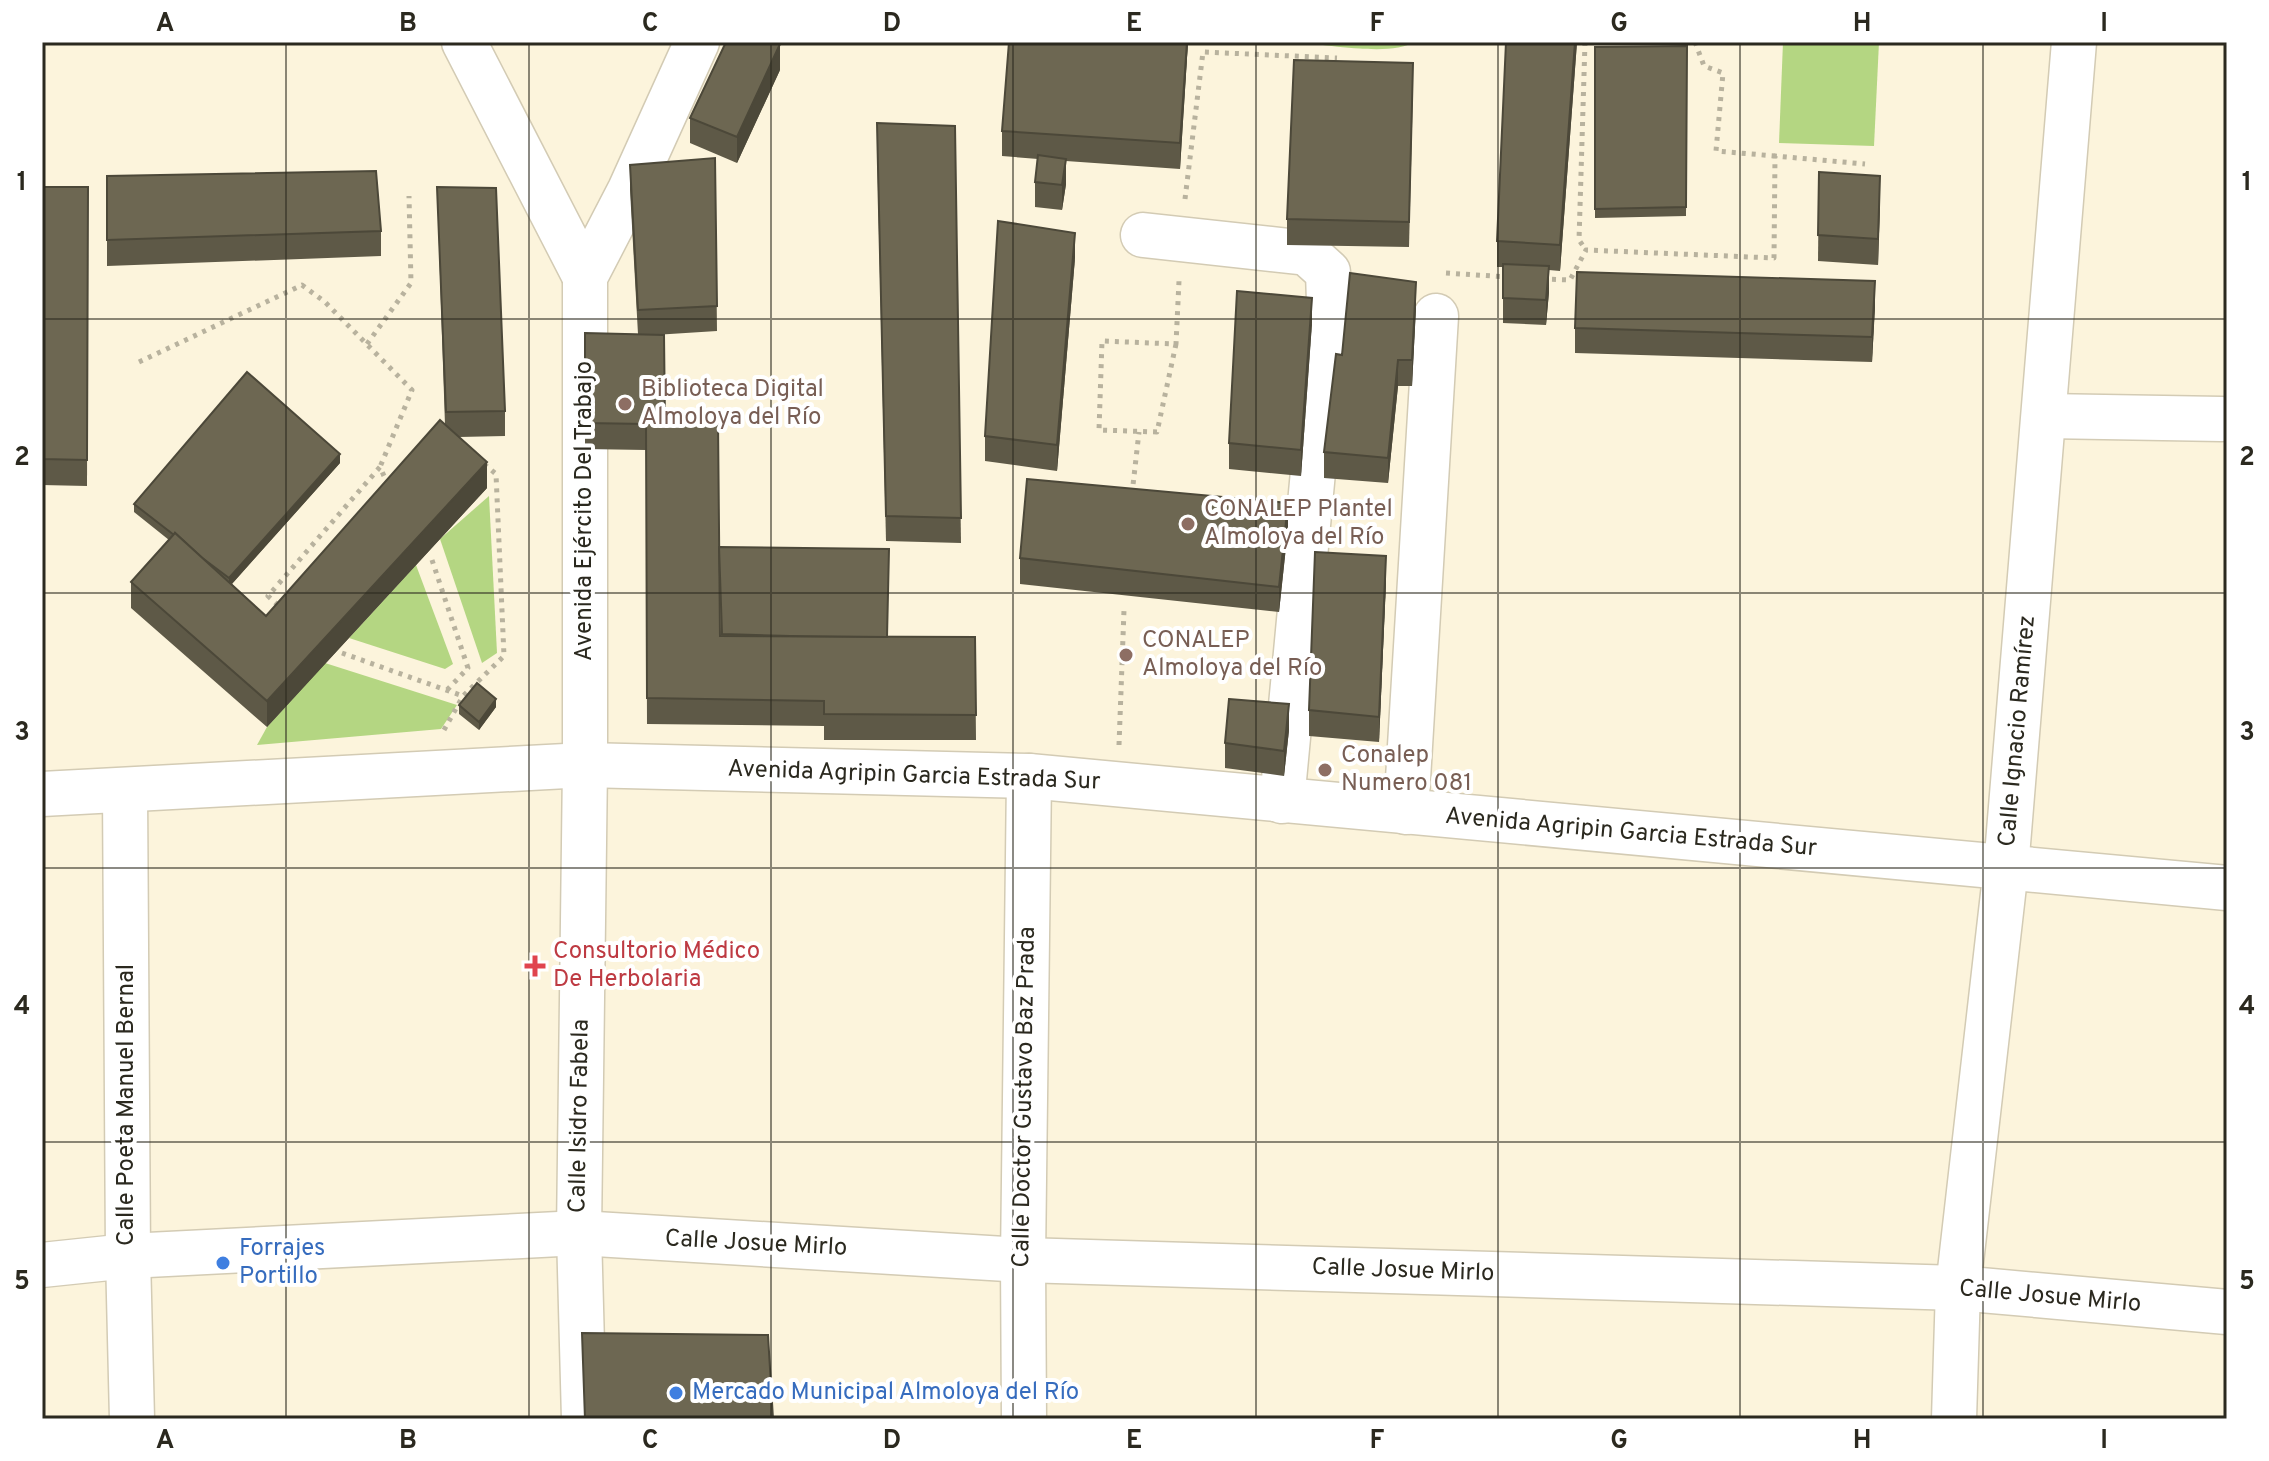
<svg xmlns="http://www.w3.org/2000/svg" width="2269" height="1461" viewBox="0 0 2269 1461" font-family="Overpass,sans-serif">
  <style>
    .green { fill: #b4d682 }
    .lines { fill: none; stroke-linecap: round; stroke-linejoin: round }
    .minor-casing { stroke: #d3cbb4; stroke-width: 47 }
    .path { stroke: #b8b29e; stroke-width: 5; stroke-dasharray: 4 6; stroke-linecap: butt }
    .minor { stroke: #fff; stroke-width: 44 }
    .wall { fill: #5e5947; fill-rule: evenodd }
    .shaded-wall { fill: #4c4839 }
    .building { fill: #6d6752; stroke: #4c4839; stroke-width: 2 }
    .grid { fill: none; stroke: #2b291f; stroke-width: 2; stroke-opacity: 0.55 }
    .education-dot { fill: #8d6e63; stroke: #fff; stroke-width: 3 }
    .health-dot { fill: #e0444e; stroke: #fff; stroke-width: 3 }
    .shop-dot { fill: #3f7fe0; stroke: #fff; stroke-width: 3 }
    .labels { text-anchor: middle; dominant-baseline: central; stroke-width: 8; stroke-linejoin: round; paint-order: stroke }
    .education-label { font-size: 24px; fill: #785e54; stroke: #fff; text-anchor: start }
    .street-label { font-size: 24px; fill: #2b291f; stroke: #fff }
    .health-label { font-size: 24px; fill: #be3a42; stroke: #fff; text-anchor: start }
    .shop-label { font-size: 24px; fill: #366cbe; stroke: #fff; text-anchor: start }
    .neatline { fill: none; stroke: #2b291f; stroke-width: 3 }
    .grid-label { font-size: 26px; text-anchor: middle; font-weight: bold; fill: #2b291f }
  </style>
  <rect width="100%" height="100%" fill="#fcf4dc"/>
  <g class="green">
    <path d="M1295 42H1414C1392 57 1323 44 1295 42Z"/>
    <polygon points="1783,42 1879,42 1874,146 1779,143"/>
    <polygon points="489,496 497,653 482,663 440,539"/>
    <polygon points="416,565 453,664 445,669 349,638"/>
    <polygon points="325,663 457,705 441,729 257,745 267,727"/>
  </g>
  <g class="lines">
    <defs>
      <g id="minor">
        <polyline points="464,42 585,277"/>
        <polyline points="1143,235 1307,253 1328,272 1329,302 1282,801"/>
        <polyline points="2045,416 2222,419"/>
        <polyline points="125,791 128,1256 132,1419"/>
        <polyline points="42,794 585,765 1029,776 2227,888"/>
        <polyline points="1406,812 1436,316"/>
        <polyline points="42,1265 128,1256 579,1233 1023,1260 1958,1288 2227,1312"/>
        <polyline points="584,1419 579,1233 585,765 585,277 630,190 697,42"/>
        <polyline points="1024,1419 1023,1260 1029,776"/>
        <polyline points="1954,1419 1958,1288 2006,868 2074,42"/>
      </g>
    </defs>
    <use href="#minor" class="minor-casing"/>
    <g class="path">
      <polyline points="1585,42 1579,240 1586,250"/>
      <polyline points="1695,42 1704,66 1723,73 1716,151 1775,156"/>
      <polyline points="1185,199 1203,52 1337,58"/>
      <polyline points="1446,273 1508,277"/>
      <polyline points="1542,279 1570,280 1586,250 1774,258 1775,156 1865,164"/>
      <polyline points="367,344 411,283 409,196"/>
      <polyline points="1176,344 1157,432 1099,430 1102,341 1176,344 1179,281"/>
      <polyline points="139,362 302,285 325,302 412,390 380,467"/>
      <polyline points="1132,494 1139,432"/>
      <polyline points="432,560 468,668 447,690"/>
      <polyline points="278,605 268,596 380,467 388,485"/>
      <polyline points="342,653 463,696"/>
      <polyline points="444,730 463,696 504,656 496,474 484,464"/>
      <polyline points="1119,745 1124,610"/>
    </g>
    <use href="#minor" class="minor"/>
  </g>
  <g class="wall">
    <polygon points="1188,42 1180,169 1066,161 1066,184 1062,210 1035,207 1035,182 1038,159 1002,156 1002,131"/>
    <polygon points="1506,42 1577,42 1560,271 1549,270 1549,292 1546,325 1503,323 1503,267 1497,267 1497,241"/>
    <polygon points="1687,46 1686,216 1595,218 1595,47"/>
    <polygon points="780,70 737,163 690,143 690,118"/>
    <polygon points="1413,89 1409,247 1287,245 1287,219"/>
    <polygon points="955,126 961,543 886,541 877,148"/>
    <path d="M715 158 717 331 654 335 665 424 719 547 887 637H975L976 740H824V726L647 724 646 450 585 449V333L638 334 630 190V165ZM720 563 721 636H720Z"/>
    <polygon points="1819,172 1880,201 1878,265 1818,261"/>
    <polygon points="107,176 381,231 381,256 107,266"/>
    <polygon points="42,187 88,187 87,486 42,485"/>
    <polygon points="437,187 505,411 505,436 459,437 487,488 267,727 131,608 131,582 169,540 134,512 134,504 340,463 232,584 266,616 445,425"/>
    <polygon points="1075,258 1057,471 985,461 985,436"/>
    <polygon points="1875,306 1872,362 1575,353 1575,328"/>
    <polygon points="1416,307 1412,386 1398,386 1388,483 1324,478 1324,452"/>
    <polygon points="1312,323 1301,476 1229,469 1229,443"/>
    <polygon points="1288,528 1279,612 1020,584 1020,558"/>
    <polygon points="1386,582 1379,742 1309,736 1309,710"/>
    <polygon points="459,705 496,707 479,730 459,714"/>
    <polygon points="1289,730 1284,776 1225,768 1225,743"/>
  </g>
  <g class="shaded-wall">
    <polygon points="1187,42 1188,42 1180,169 1180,143"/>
    <polygon points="1575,42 1577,42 1560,271 1560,245"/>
    <polygon points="780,44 780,70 737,163 737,137"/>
    <polygon points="1066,159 1066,184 1062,210 1062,185"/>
    <polygon points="1880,176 1880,201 1878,265 1878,239"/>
    <polygon points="1075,233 1075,258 1057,471 1057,445"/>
    <polygon points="1549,266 1549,292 1546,325 1546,300"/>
    <polygon points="1875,281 1875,306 1872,362 1872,337"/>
    <polygon points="1416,282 1416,307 1412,386 1412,360"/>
    <polygon points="1312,298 1312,323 1301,476 1301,450"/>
    <polygon points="1398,360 1398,386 1388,483 1388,458"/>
    <polygon points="340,454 340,463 229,587 229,578"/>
    <polygon points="487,462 487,488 267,727 267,701"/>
    <polygon points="1288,503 1288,528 1279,612 1279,587"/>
    <polygon points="1386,556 1386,582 1379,742 1379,717"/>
    <polygon points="496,699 496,707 479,730 479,722"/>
    <polygon points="1289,704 1289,730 1284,776 1284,751"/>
  </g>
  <g class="building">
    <polygon points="726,42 774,42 780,44 737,137 690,118"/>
    <polygon points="1009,42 1187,42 1180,143 1002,131"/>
    <polygon points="1506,42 1575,42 1560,245 1497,241"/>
    <polygon points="1687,46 1686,207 1595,209 1595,47"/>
    <polygon points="1294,60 1413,63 1409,222 1287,219"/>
    <polygon points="877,123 955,126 961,518 886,516"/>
    <polygon points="1038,155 1066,159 1062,185 1035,182"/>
    <polygon points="715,158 717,306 638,310 630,165"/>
    <polygon points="376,171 381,231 107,240 107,176"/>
    <polygon points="1819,172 1880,176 1878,239 1818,235"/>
    <polygon points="42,187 88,187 87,460 42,459"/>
    <polygon points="437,187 496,188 505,411 446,412"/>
    <polygon points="998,221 1075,233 1057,445 985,436"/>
    <polygon points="1503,264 1549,266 1546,300 1503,298"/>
    <polygon points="1577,272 1875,281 1872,337 1575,328"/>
    <polygon points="1350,273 1416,282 1412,360 1398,360 1388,458 1324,452 1336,354 1342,355"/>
    <polygon points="1237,291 1312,298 1301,450 1229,443"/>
    <polygon points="585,333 664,335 665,424 718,421 720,636 975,637 976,715 824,714 824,701 647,698 646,424 585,423"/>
    <polygon points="247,372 340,454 229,578 201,557 175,533 174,535 134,504"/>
    <polygon points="440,420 487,462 267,701 131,582 175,533 266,616"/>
    <polygon points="1027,479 1288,503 1279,587 1020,558"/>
    <polygon points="719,547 889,549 887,637 790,636 722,634"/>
    <polygon points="1315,552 1386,556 1379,717 1309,710"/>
    <polygon points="477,683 496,699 479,722 459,705"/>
    <polygon points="1229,699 1289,704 1284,751 1225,743"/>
    <polygon points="582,1333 768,1335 773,1419 585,1419"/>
  </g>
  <path class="grid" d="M286 42V1419M529 42V1419M771 42V1419M1013 42V1419M1256 42V1419M1498 42V1419M1740 42V1419M1983 42V1419M42 319H2227M42 593H2227M42 868H2227M42 1142H2227"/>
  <g class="education-dot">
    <circle cx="625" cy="404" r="8"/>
    <circle cx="1188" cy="524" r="8"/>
    <circle cx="1126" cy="655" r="8"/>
    <circle cx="1325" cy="770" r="8"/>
  </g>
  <path class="health-dot" d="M531 954h8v8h8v8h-8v8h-8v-8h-8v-8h8z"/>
  <g class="shop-dot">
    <circle cx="223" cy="1263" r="8"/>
    <circle cx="676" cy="1393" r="8"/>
  </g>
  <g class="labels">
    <g class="education-label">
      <text x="641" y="390">Biblioteca Digital<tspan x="641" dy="28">Almoloya del Río</tspan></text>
      <text x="1204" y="510">CONALEP Plantel<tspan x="1204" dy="28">Almoloya del Río</tspan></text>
      <text x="1142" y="641">CONALEP<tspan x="1142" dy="28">Almoloya del Río</tspan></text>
      <text x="1341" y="756">Conalep<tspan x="1341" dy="28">Numero 081</tspan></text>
    </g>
    <g class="street-label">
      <text transform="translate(585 511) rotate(-90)">Avenida Ejército Del Trabajo</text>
      <text transform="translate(2018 731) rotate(-85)">Calle Ignacio Ramírez</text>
      <text transform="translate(914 776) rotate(2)">Avenida Agripin Garcia Estrada Sur</text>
      <text transform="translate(1631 833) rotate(5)">Avenida Agripin Garcia Estrada Sur</text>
      <text transform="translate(1025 1097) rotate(-89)">Calle Doctor Gustavo Baz Prada</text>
      <text transform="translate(127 1105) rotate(-90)">Calle Poeta Manuel Bernal</text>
      <text transform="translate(580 1116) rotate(-89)">Calle Isidro Fabela</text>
      <text transform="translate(756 1244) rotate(3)">Calle Josue Mirlo</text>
      <text transform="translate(1403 1271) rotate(2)">Calle Josue Mirlo</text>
      <text transform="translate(2050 1297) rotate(5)">Calle Josue Mirlo</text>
    </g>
    <g class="health-label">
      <text x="553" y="952">Consultorio Médico<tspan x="553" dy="28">De Herbolaria</tspan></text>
    </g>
    <g class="shop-label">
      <text x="239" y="1249">Forrajes<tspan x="239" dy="28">Portillo</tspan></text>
      <text x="692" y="1393">Mercado Municipal Almoloya del Río</text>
    </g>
  </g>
  <rect width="2269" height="1461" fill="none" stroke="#ffffff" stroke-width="88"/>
  <rect x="44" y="44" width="2181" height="1373" class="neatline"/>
  <g class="grid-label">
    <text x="165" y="31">A</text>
    <text x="408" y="31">B</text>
    <text x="650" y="31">C</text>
    <text x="892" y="31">D</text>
    <text x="1134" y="31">E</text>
    <text x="1377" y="31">F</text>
    <text x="1619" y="31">G</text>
    <text x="1862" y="31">H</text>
    <text x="2104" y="31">I</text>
    <text x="22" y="190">1</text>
    <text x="2247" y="190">1</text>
    <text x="22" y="465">2</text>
    <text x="2247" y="465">2</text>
    <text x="22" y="740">3</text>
    <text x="2247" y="740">3</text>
    <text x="22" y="1014">4</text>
    <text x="2247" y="1014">4</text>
    <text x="22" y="1289">5</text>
    <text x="2247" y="1289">5</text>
    <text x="165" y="1448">A</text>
    <text x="408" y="1448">B</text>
    <text x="650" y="1448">C</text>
    <text x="892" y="1448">D</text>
    <text x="1134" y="1448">E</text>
    <text x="1377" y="1448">F</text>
    <text x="1619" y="1448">G</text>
    <text x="1862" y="1448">H</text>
    <text x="2104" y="1448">I</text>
  </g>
</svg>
